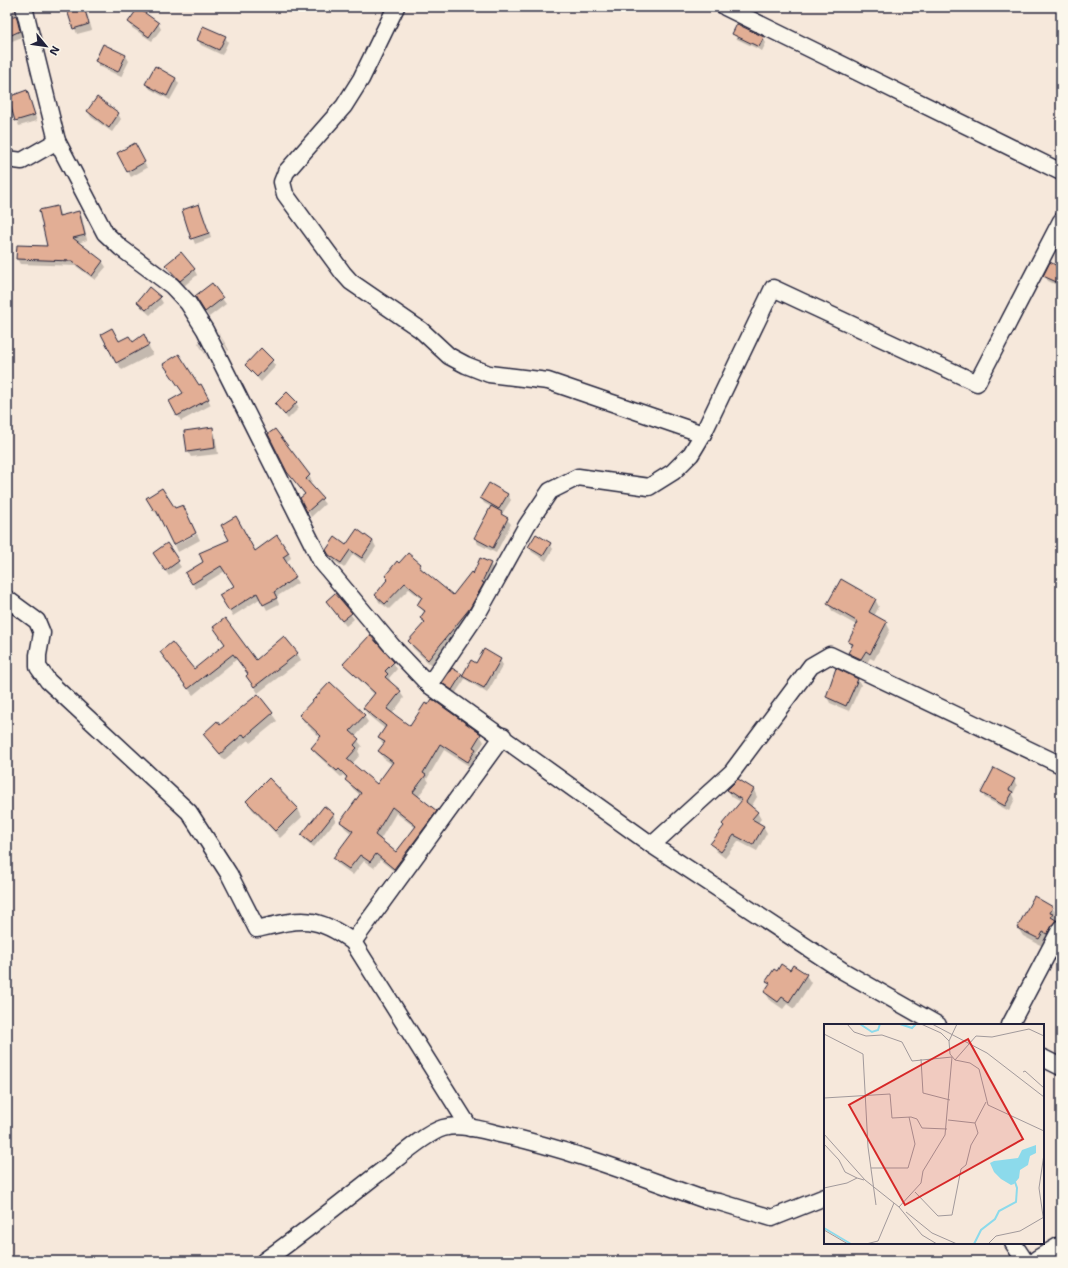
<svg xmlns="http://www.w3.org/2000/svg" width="1068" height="1268" viewBox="0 0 1068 1268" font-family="'Shantell Sans',sans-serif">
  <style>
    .shadow { fill: #0003; fill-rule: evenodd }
    .building { fill: #e2ae95; stroke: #22223b; fill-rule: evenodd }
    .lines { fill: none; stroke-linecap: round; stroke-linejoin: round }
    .street-casing { stroke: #22223b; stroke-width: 19 }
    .highway-casing { stroke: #22223b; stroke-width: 25 }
    .street { stroke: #fbf7ec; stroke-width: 16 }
    .highway { stroke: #fbf7ec; stroke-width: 22 }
    .inset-river { fill: none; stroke: #8cdaeb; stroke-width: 2 }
    .inset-road { fill: none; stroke: #a1999b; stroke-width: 1 }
    .view { fill: #d62828; fill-opacity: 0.15; stroke: #d62828; stroke-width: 2 }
    .inset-edge { fill: none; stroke: #22223b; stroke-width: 2 }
  </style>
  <rect width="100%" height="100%" fill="#f6e8db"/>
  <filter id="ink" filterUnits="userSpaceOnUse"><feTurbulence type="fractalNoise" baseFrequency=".025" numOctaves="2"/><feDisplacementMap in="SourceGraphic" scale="8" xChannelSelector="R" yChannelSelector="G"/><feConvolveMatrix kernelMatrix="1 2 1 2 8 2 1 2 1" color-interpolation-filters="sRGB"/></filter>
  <g filter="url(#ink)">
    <g class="shadow">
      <polygon points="7,7 15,7 11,8 17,16 22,37 7,43"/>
      <polygon points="67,7 85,7 92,30 77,34"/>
      <polygon points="129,22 158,23 161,29 152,41 132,28"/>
      <polygon points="734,34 763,37 766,43 762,51 737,39"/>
      <polygon points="225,37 228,42 222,55 201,45 198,40"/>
      <polygon points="126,56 129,61 121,77 99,66 96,61"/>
      <polygon points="156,68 176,79 179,84 170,100 150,89 147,84"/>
      <polygon points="27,92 37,121 19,126 9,97"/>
      <polygon points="97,98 118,114 121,119 112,132 91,117 88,111"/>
      <polygon points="134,144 147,168 131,177 118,153"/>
      <polygon points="199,205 209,232 192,237"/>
      <polygon points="57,207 61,216 79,212 82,217 87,240 78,243 102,261 106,267 95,280 76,266 20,264 17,259 48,247"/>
      <polygon points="210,233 211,238 195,244 193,239"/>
      <polygon points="166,265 194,269 197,275 184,286"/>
      <polygon points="1061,269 1061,287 1048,281 1045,276"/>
      <polygon points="212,285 226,304 209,317 199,302"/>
      <polygon points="149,289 160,298 163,303 150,315 141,307 138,302"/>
      <polygon points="217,330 229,350 228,351 225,346"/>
      <polygon points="143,336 153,354 122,370 117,362 119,342 133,343"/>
      <polygon points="199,342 202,347 210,362 198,343"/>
      <polygon points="261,350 276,366 261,382 246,365"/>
      <polygon points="198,386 203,390 211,405 181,421 170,401"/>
      <polygon points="287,393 299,408 288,419 276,405"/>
      <polygon points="212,428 215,434 218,454 191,457 188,452 185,432"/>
      <polygon points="274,431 309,476 312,481 309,484 325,504 311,517 301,498 305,495 288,471"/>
      <polygon points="489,484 508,495 511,500 502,514 511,524 496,553 478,544 475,538 491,507 484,503 481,498"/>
      <polygon points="147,498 174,510 183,506 196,532 174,543 161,517 159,518"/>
      <polygon points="197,534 200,540 178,552 175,545"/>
      <polygon points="373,541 376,547 365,563 353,554 344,568 333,560 327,550"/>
      <polygon points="550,544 553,549 546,561 532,552 529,547"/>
      <polygon points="166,545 181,567 169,576 157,559"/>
      <polygon points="255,552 289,553 291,558 285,563 298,583 276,597 279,604 267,610 261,598 233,616 224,601 235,587 225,571 196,589 186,573"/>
      <polygon points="420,564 423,572 453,596 473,575 490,564 494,570 473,614 432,666 413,648 409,641 425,624 421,618 425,613 418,605 422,599 409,589 389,609 379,602 376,595 388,580 386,576 399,565"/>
      <polygon points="335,594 354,619 346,626 327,601"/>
      <polygon points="875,599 879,607 874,616 886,622 890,630 874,660 870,658 865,666 854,660 849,653 852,648 849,642 858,626 833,612 828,604"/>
      <polygon points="214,627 256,661 297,653 301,660 258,693 247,676 249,675 237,659 193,695 161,652 194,670 226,645"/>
      <polygon points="500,660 503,665 487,693 465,679 455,694 446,688 443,683 461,675 462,677 471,661 476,664"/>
      <path d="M393 662 397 669 389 678 391 682 390 683 400 692 404 698 392 714 411 728 480 735 484 742 477 752 479 756 472 768 444 750 427 779 429 782 418 797 436 811 440 818 399 875 380 860 374 868 364 861 353 875 338 864 334 858 352 834 345 828 341 822 360 795 350 786 347 779 343 775 341 777 316 754 312 748 321 738 304 722 300 715 364 716 368 722 355 737 362 746 358 751 360 755 352 764 377 786 393 765 383 758 379 751 384 745 379 738 385 729 368 715 364 708 375 695 349 670 345 664ZM396 813 416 828 396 853 380 840Z"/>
      <polygon points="837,670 858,680 861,685 849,711 830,703 827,697"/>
      <polygon points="258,695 277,721 250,743 248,740 224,760 204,734 220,726"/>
      <polygon points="269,779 298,809 302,817 280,838 252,809 247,801"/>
      <polygon points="738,780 754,790 757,797 751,807 757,812 761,819 758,823 763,826 767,833 757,851 738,841 725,858 716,851 712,844 741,802 732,797 728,790"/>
      <polygon points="1014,780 1017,786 1013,794 1015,799 1009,811 985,798 982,793"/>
      <polygon points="333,815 336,820 314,847 305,840 302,835"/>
      <polygon points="1052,907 1057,916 1055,920 1060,929 1044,947 1023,936 1018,928"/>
      <polygon points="777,972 806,975 811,983 794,1009 787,1004 783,1009 770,1000 765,992 770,984 768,981"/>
    </g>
    <g class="building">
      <polygon points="66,7 84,7 89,24 73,29"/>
      <polygon points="138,8 159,23 149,37 128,22"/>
      <polygon points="16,15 20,31 7,37 7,19"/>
      <polygon points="737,24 764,37 759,47 732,34"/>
      <polygon points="203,26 226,36 219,50 197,40"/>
      <polygon points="103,44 126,55 118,72 95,61"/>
      <polygon points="155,66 176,78 167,96 145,84"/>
      <polygon points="27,90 35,115 15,121 8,97"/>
      <polygon points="97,97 119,113 109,128 87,111"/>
      <polygon points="135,143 145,162 127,172 117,153"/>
      <polygon points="199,204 209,233 191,239 182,210"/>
      <polygon points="57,206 59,216 79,211 85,235 73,238 103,261 92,276 72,261 16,259 17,245 47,246 39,210"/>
      <polygon points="181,252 195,269 180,281 165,265"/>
      <polygon points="1050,262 1061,268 1061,284 1043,276"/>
      <polygon points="212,283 223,298 205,312 195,296"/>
      <polygon points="149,287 161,297 146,310 137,302"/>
      <polygon points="112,328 119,341 129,336 133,342 144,334 149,345 116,363 101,334"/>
      <polygon points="261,348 273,360 257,377 245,365"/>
      <polygon points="179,354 199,385 201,384 209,399 177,416 169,401 183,393 163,364"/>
      <polygon points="287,392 297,402 285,415 275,404"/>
      <polygon points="213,427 215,448 187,452 184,431"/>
      <polygon points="275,429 310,475 306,479 323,498 307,512 300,498 305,494 287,472 268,434"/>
      <polygon points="489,483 508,494 499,509 480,498"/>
      <polygon points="162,488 175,508 183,505 196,533 173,545 156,510 154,511 146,498"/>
      <polygon points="491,506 502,512 501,514 508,518 493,548 474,538"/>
      <polygon points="236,516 255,551 277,535 289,553 283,557 296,577 274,592 277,598 263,605 257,593 229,611 219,595 234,586 221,566 192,584 185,573 203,562 199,553 229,540 221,525"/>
      <polygon points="357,529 373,541 362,558 350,550 341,563 329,555 326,550 335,537 346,545"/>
      <polygon points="536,534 551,543 543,556 528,547"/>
      <polygon points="167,543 179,561 165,571 153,553"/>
      <polygon points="408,553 421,564 419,567 453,595 471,572 473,574 480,558 491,563 482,582 484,583 470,608 428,660 408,641 425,622 420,618 425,611 417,605 422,597 405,583 385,604 375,595 386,581 388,579 385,576 397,561 399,563"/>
      <polygon points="841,579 876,599 869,612 887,622 870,654 866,651 861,659 848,653 853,644 848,642 858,622 827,604"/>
      <polygon points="335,593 352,613 342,621 326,601"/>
      <polygon points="225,618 256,660 284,636 298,653 254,687 246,676 248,674 233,654 188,689 160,652 172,642 194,669 225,644 213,627"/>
      <path d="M370 635 394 662 385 671 388 674 385 677 401 691 387 709 410 726 425 703 428 705 432 699 481 734 473 747 476 749 468 762 440 744 423 773 426 775 413 792 437 811 394 869 376 854 370 862 360 855 349 869 333 858 353 831 340 822 361 793 345 780 347 777 339 769 337 771 311 748 321 736 299 715 330 682 365 715 350 731 359 739 354 745 357 748 347 759 377 784 393 762 378 751 385 742 378 738 386 726 363 708 375 693 343 664ZM392 807 416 826 396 852 375 835Z"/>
      <polygon points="484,649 501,659 484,688 462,676 471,660 476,663"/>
      <polygon points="452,668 462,674 452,690 442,683"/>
      <polygon points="836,668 858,679 846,706 826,697"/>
      <polygon points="258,694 273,713 245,737 243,734 220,754 203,734 217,721 220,725"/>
      <polygon points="994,768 1015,779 1009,790 1013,792 1005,806 981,793"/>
      <polygon points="269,778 298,808 275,831 246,801"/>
      <polygon points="738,779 754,789 746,802 758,812 752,819 764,826 753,845 734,835 721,852 710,844 724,826 722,824 742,800 727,790"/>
      <polygon points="324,806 334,814 311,843 301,835"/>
      <polygon points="1034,896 1053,907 1050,913 1053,914 1051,917 1056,920 1047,934 1043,932 1039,939 1017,928"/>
      <polygon points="781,964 790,970 793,965 807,974 789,1002 782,997 778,1002 764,992 770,983 766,981 774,969 777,971"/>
    </g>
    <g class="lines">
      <defs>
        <g id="street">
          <polyline points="24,7 57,141 105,233 121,248 172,286 188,303 205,330 321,561 392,646 429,685 652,845 843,971 938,1025"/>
          <polyline points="396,7 361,79 344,106 286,172 282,182 285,194 343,273 351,282 421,330 449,356 466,365 489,374 548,381 703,434"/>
          <polyline points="725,7 1061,172"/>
          <polyline points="7,159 22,161 57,141"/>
          <path d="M7 599 37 621 42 633 38 655V667L48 681 189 812 229 874 257 929C300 919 315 914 353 942L470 1128"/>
          <polyline points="429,685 478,613 527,525 550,491 578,477 649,487 673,472 691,454 703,434 773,288 977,383 1061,221"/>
          <polyline points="652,845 732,772 811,666 830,655 1061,765"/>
          <polyline points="353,942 503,736"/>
          <polyline points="1010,1025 1061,928"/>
          <polyline points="1043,1058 1061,1067"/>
          <polyline points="1013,1243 1025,1261"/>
          <path d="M264 1261C305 1232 344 1200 384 1169 398 1158 426 1133 443 1128 461 1123 482 1130 499 1134 569 1149 636 1175 703 1199L719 1202 772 1218 825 1197"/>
        </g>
        <polyline id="highway" points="1039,1261 1061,1248"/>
      </defs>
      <use href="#street" class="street-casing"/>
      <use href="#highway" class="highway-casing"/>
      <use href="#street" class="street"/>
      <use href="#highway" class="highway"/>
    </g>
  </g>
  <g transform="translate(824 1024)">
    <rect width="220" height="220" fill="#f6e8db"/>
    <path d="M212 121V129L206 132 204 141 196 146 195 154 190 160 187 161 177 155 170 148 166 139 170 137 194 134 198 126Z" fill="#8cdaeb"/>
    <path class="inset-river" d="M36 0 48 8 54 6 56 0M76 0 88 4 92 0M0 204 27 220M150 220 157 206 171 195 175 187 192 178 193 164 191 158"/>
    <path class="inset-road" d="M23 0 30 8 42 12 58 11 78 18 88 37 128 33M97 0 117 9 125 17M108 0 163 29 220 73M133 0 125 17 126 30 131 36 146 39 155 45 164 81 220 107M0 10 39 30 44 123 52 181M97 35 99 69 126 76M131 36 152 12 168 13 205 5 220 12M199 48 201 47 220 64M0 74 66 70 68 94 87 93 93 95 98 104 123 105M124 96 151 99M0 110 41 156 75 183 98 211 113 220M0 120 15 136 21 148 33 154M220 130 215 164 220 199M47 144H84L91 120 85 93M0 164 23 159 33 154 40 156M91 168 114 192 128 191 137 145 142 141 147 121 154 109 151 99 162 78M75 183 97 159 99 147 121 111 128 33M82 188 108 209 133 220M0 206 24 220M42 220 54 217 70 179M164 220 172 212 196 207 220 193"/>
    <path class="view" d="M144 15 199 115 81 181 25 81Z"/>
    <rect width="220" height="220" class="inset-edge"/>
  </g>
  <rect width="1068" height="1268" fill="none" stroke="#fbf7ec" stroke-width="24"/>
  <rect x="12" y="12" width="1044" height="1244" fill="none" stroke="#22223b" stroke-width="1.5" filter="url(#ink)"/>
  <g transform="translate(46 46) rotate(119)" stroke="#fbf7ec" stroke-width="3" paint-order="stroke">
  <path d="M0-3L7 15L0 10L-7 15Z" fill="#22223b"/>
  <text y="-6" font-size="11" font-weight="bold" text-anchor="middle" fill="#22223b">N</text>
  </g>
</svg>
